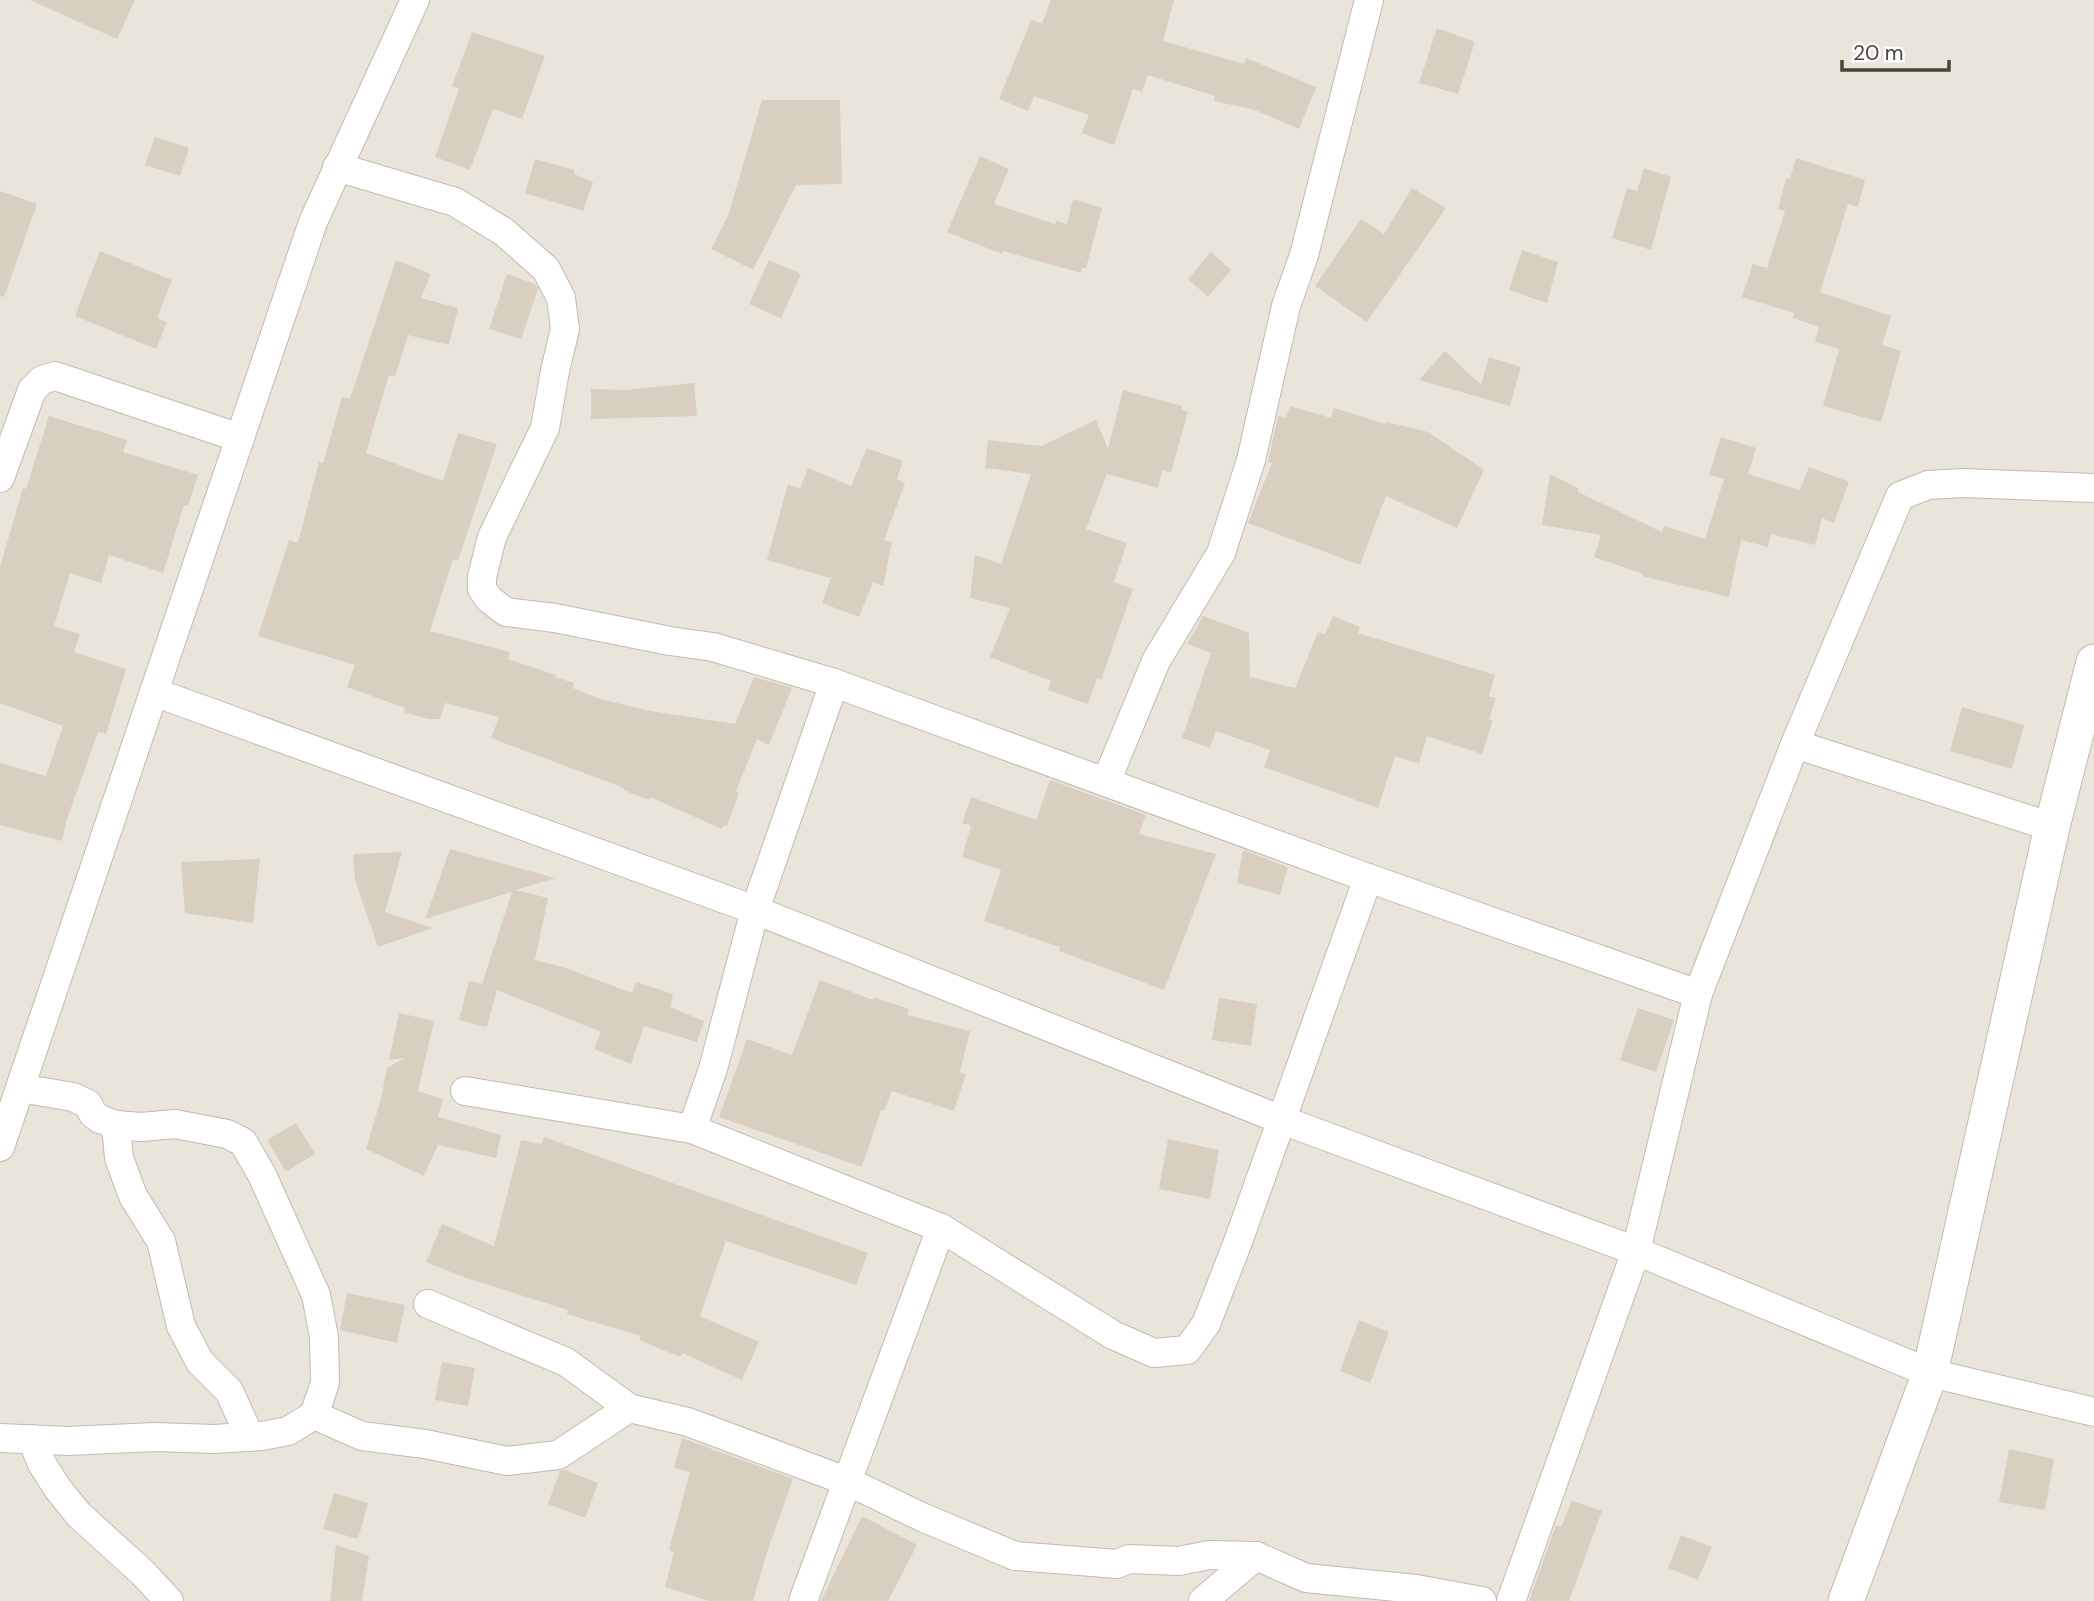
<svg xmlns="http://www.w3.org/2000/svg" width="2094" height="1601" viewBox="0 0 2094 1601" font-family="'DM Sans',sans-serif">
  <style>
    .residential { fill: #eae5da }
    .building { fill: #d8cfc1 }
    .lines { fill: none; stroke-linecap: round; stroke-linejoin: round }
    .minor-casing { stroke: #c2bbae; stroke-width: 30 }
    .tertiary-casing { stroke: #c2bbae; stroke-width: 37 }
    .minor { stroke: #fff; stroke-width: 28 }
    .tertiary { stroke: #fff; stroke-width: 35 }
  </style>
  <rect width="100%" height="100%" fill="#f6f3ec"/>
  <rect class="residential" x="0" y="0" width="2094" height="1601"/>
  <g class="building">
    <polygon points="30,0 135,0 117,39"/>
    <polygon points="1051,0 1174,0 1163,41 1244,64 1246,58 1316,87 1299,129 1255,110 1214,101 1215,96 1148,75 1142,92 1133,89 1114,145 1082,133 1089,115 1034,96 1028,111 999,99 1031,20 1042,23"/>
    <polygon points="1437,28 1475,42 1458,94 1419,83"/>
    <polygon points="472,32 545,56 522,119 493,109 470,170 435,157 459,89 452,86"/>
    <polygon points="762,100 840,100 842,184 796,185 753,270 711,249 728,216"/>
    <polygon points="155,137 189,148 180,176 145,165"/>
    <polygon points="980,156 1009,169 994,204 1055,224 1056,221 1067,224 1073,199 1102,208 1086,268 1082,268 1081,273 1003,251 1002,254 947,232"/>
    <polygon points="1796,158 1865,180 1858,207 1848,204 1820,292 1891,316 1882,345 1901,351 1881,422 1823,406 1839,349 1815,342 1819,327 1793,318 1794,313 1742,297 1753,264 1767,268 1785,211 1778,209 1786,178 1790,179"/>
    <polygon points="535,159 575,170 574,174 593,182 583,211 525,193"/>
    <polygon points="1644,168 1671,177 1651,250 1612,238 1627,188 1637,191"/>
    <polygon points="1412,188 1446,208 1367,322 1315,286 1361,219 1384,234"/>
    <polygon points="0,191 37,204 4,297 0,296"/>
    <polygon points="1522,250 1558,262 1547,303 1509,290"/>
    <polygon points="100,251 172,280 157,318 167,322 156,349 75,316"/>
    <polygon points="1211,252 1231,270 1208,297 1188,279"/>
    <polygon points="396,260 431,274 421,298 458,308 449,345 408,335 395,377 389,375 366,453 443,481 458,433 497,444 458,561 453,559 430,631 510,652 508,659 556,675 555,677 574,683 573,688 600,699 650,711 735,724 754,677 792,688 769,745 757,739 736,791 739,793 727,826 724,825 722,829 650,797 649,800 623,790 624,788 491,738 499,717 445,703 440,719 428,719 404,712 405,708 347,687 355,665 258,636 289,540 298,543 319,462 323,463 342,397 350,399"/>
    <polygon points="769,260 801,274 781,318 749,304"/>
    <polygon points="507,274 535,284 538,289 521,339 489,329"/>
    <polygon points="1445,351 1481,385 1489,357 1521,367 1510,406 1419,380"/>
    <polygon points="694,383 697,416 591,419 591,389 625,390"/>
    <polygon points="1123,390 1182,406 1182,410 1188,412 1171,472 1162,470 1158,488 1107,474 1086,529 1127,543 1114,582 1133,589 1101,680 1097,678 1088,704 1048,690 1051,681 990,657 1010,608 970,598 975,555 1001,564 1031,474 985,468 988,440 1041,446 1096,420 1108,449"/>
    <polygon points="1290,406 1331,418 1334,408 1386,424 1387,422 1428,432 1484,470 1457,528 1386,496 1360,565 1248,523 1272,463 1268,462 1278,416 1286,418"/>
    <polygon points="49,416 127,440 123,452 198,475 188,506 184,505 163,573 109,555 101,583 70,573 54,626 80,634 74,652 126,669 106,734 98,732 66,822 62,841 0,825 0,763 46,776 63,726 0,703 0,567 23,488 26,489"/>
    <polygon points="1721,437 1756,448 1748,474 1800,490 1809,467 1849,482 1834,523 1822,518 1815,545 1771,534 1768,547 1741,540 1729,597 1642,576 1643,574 1594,557 1601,535 1542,525 1550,474 1578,488 1578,492 1662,532 1664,526 1705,539 1724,479 1709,475"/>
    <polygon points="867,448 903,461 897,479 905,483 884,540 892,542 883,586 873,582 859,617 822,603 831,578 767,560 788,484 800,489 808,468 851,486"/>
    <polygon points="1203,616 1249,633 1250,677 1295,688 1318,632 1325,634 1333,616 1360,627 1358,633 1495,675 1489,696 1496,698 1489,719 1493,720 1482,754 1427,736 1419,764 1395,756 1378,808 1264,767 1270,750 1216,731 1210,748 1182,738 1211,653 1187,644"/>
    <polygon points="1962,707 2024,725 2012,769 1950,751"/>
    <polygon points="1050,780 1146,815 1139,834 1216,854 1164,990 1059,951 1060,947 984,921 1001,870 962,857 971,826 962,823 971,797 1036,820"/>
    <polygon points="450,849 555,878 516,890 548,898 535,960 563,967 632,993 636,982 673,994 670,1007 704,1021 697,1042 644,1026 631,1064 594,1049 601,1032 497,990 487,1027 459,1020 469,981 482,984 512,892 425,919"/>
    <polygon points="1243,850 1288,867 1280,895 1237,883"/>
    <polygon points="402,852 385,912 433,928 378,947 355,880 353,854"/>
    <polygon points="260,859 253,923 185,913 181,862"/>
    <polygon points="820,980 873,1000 873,997 909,1009 907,1015 970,1031 960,1072 966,1074 954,1111 892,1091 884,1111 881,1110 862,1167 719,1117 747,1039 792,1055"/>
    <polygon points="1219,998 1257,1004 1251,1046 1212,1040"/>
    <polygon points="1638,1008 1674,1020 1656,1072 1620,1060"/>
    <polygon points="399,1013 434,1021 418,1091 443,1099 438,1117 501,1135 496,1158 438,1145 424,1176 366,1149 381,1099 387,1068 404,1058 389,1060"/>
    <polygon points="296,1123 315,1154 286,1172 267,1140"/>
    <polygon points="544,1137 868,1253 856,1285 726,1241 700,1316 759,1342 742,1380 682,1353 680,1357 639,1340 641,1336 567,1314 568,1310 466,1278 426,1262 442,1224 494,1246 521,1140 541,1144"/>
    <polygon points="1168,1139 1219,1150 1210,1199 1159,1189"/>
    <polygon points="347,1293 405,1305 397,1343 340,1330"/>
    <polygon points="1359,1320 1389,1332 1370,1383 1340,1371"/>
    <polygon points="442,1362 475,1368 468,1406 435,1400"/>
    <polygon points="682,1438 793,1479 767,1552 753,1601 709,1601 665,1587 674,1552 669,1550 690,1472 674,1468"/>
    <polygon points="2009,1449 2054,1459 2045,1510 1999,1502"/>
    <polygon points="565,1470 598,1483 585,1518 548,1504 560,1471"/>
    <polygon points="334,1493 368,1503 358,1539 323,1529"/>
    <polygon points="1572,1501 1602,1511 1569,1601 1529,1601 1556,1525 1561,1527"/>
    <polygon points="862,1516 917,1545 888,1601 821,1601"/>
    <polygon points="1681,1535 1712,1547 1698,1580 1668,1568"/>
    <polygon points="336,1545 369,1556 362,1601 330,1601"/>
  </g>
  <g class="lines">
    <defs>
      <g id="minor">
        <polyline points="337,167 455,202 504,232 546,269 561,298 565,329 555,371 545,428 492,537 482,577 482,589 489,599 506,612 555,618 670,641 713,647 834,683 1368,878 1698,994"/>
        <polyline points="0,478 32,390 42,380 55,376 240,438"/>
        <polyline points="834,683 755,910 713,1069 692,1129 941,1228 1113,1335 1154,1353 1187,1350 1206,1324 1239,1239 1368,878"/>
        <polyline points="154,692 755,910 1282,1120 1636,1251 1930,1373 2094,1412"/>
        <polyline points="1795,744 2052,827"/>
        <polyline points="1106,782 1156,661 1221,553 1251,460 1286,306 1304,255 1369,0"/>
        <polyline points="465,1091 692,1129"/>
        <polyline points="116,1125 119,1158 133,1196 161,1241 181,1326 200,1362 229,1391 250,1437"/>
        <polyline points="0,1147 313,222 415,0"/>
        <polyline points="428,1304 566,1362 629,1408 688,1422 849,1482 924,1518 1015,1556 1117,1564 1129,1559 1179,1561 1209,1555 1256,1556 1306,1578 1416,1589 1482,1601"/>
        <polyline points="314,1415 362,1436 425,1444 507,1461 558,1455 629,1408"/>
        <polyline points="0,1438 68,1441 155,1437 214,1439 262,1436 288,1431 314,1415 325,1383 324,1337 316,1295 262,1175 243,1142 227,1134 175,1124 141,1127 116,1125 100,1119 93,1114 88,1104 73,1097 20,1088"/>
        <polyline points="32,1439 42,1464 58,1489 79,1515 142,1572 169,1601"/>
        <polyline points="803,1601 941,1228"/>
        <polyline points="1203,1601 1256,1556"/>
        <polyline points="1511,1601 1636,1251 1698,994 1795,744 1900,496 1928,485 1963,483 2094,488"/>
      </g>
      <polyline id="tertiary" points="1846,1601 1930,1373 2052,827 2094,662"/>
    </defs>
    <use href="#minor" class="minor-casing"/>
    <use href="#tertiary" class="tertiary-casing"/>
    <use href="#minor" class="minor"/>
    <use href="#tertiary" class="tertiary"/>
  </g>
  <path d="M1842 60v10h107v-10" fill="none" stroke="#4b4439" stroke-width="3.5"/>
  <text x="1853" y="60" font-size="21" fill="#4b4439" stroke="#ffffff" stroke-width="5" paint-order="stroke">20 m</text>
</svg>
